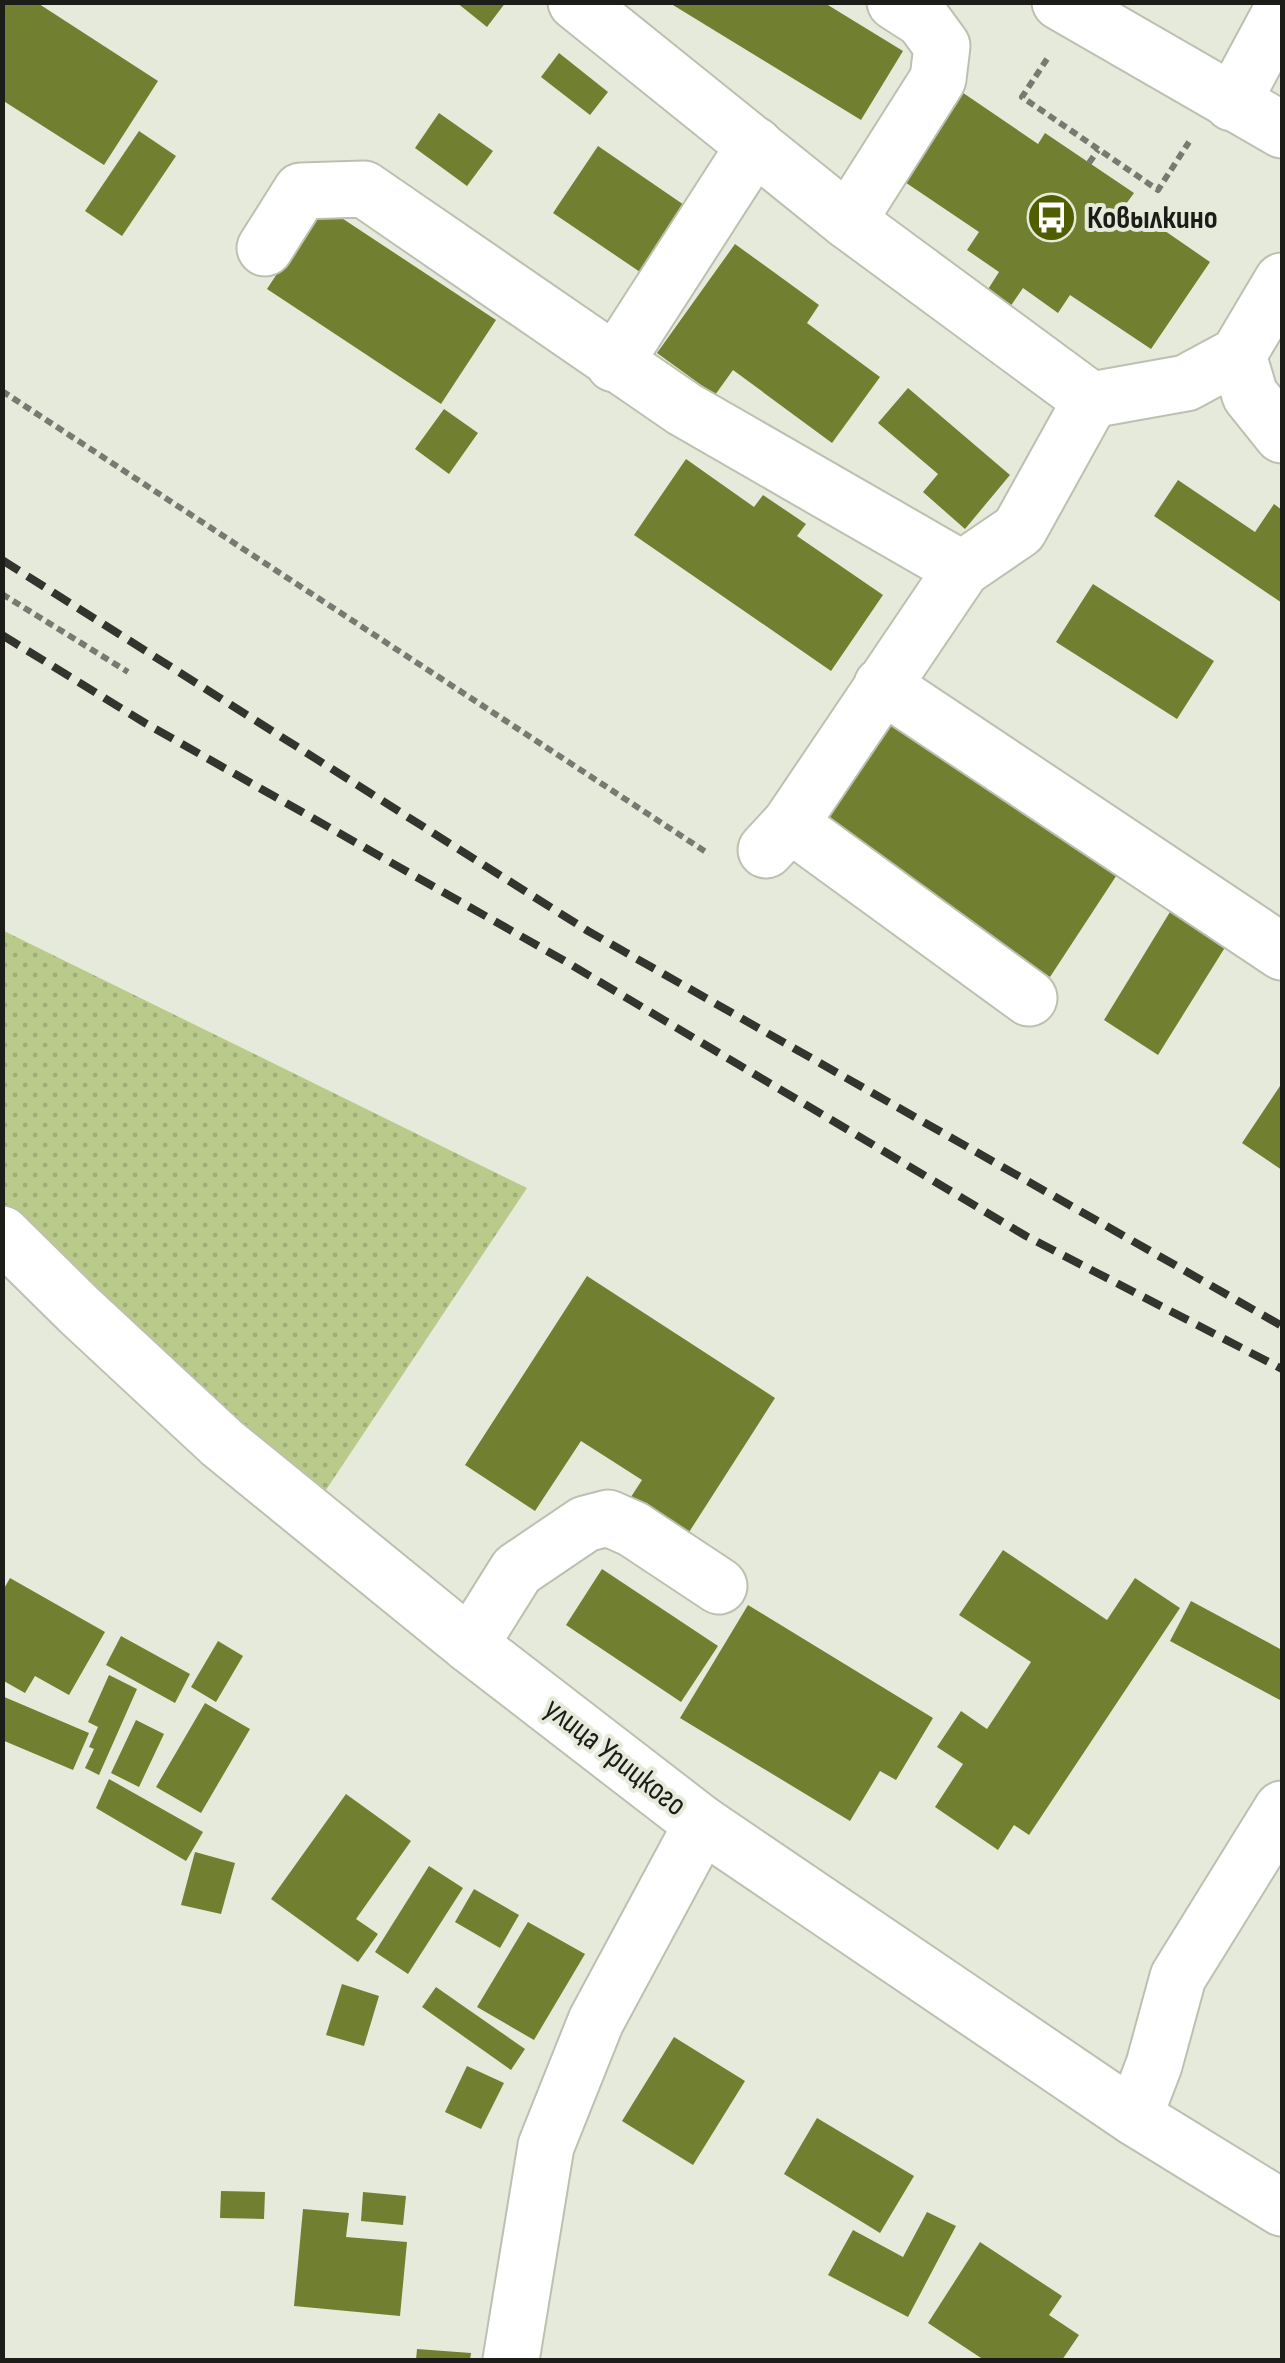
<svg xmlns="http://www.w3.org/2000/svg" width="1285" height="2363" viewBox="0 0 1285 2363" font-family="'Sofia Sans Condensed',sans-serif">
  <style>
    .grass { fill: url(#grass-dots) }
    .building { fill: #708030 }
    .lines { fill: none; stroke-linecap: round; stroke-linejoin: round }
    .minor-casing { stroke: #bcc0b1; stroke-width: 59 }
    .path { stroke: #787a71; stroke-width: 6; stroke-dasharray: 8 5; stroke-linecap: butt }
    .minor { stroke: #fff; stroke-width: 55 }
    .rail { stroke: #33342e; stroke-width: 8; stroke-dasharray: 20 10; stroke-linecap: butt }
    .labels { text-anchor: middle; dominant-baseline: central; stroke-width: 8; stroke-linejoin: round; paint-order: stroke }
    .poi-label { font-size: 32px; font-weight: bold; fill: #1c1d18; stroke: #e6eadb; text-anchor: start }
    .street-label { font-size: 32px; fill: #1c1d18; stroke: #e6eadb }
  </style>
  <defs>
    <pattern id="grass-dots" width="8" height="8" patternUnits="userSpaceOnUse" patternTransform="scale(2.5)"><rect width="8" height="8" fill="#baca8a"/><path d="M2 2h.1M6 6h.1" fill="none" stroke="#9fad76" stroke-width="1.8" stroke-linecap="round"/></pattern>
  </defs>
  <rect width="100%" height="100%" fill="#e6eadb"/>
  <polygon class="grass" points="2,930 527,1188 310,1514 3,1226"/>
  <g class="building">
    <polygon points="2,2 36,2 158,81 104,165 2,100"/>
    <polygon points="456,2 506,2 487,27"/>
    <polygon points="668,2 823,2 903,51 861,120"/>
    <polygon points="559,53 608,92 590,115 541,77"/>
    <polygon points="950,84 1038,144 1045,133 1134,193 1126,204 1210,262 1151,349 1070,295 1058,313 1023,288 1008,310 985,294 999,272 967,250 979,232 890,172"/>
    <polygon points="439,113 493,151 467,186 415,148"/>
    <polygon points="139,131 176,156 122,236 85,211"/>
    <polygon points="598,146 687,207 643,274 553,213"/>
    <polygon points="322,205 496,320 441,404 267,289"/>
    <polygon points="735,244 819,305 807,323 880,377 832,443 733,370 715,395 657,353"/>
    <polygon points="908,388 1010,475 965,529 923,492 938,474 878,423"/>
    <polygon points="444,409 478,433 449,474 415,449"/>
    <polygon points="686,459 754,507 763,495 806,524 797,536 883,595 831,671 634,535"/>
    <polygon points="1178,480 1255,532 1274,504 1282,510 1282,603 1154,516"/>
    <polygon points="1093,584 1214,661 1177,719 1056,642"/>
    <polygon points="893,710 1124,864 1050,977 818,823"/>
    <polygon points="1173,907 1229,941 1158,1055 1104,1020"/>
    <polygon points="1282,1083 1282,1170 1242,1143"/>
    <polygon points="587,1276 775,1398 684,1540 627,1503 642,1480 581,1441 535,1511 465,1465"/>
    <polygon points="1003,1550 1107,1620 1135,1578 1180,1608 1029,1835 1014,1825 998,1850 935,1807 963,1764 937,1747 961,1711 987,1729 1031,1662 959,1615"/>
    <polygon points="602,1569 718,1646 681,1702 566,1625"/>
    <polygon points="10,1578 105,1632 69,1695 35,1676 25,1693 2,1680 2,1592"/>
    <polygon points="1191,1601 1282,1650 1282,1694 1280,1700 1170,1641"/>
    <polygon points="748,1605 933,1718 896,1780 880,1771 850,1821 680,1718"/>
    <polygon points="121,1636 190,1674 175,1703 106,1665"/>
    <polygon points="218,1641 243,1656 216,1702 191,1687"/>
    <polygon points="109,1675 137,1689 99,1775 85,1768 94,1749 89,1747 98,1727 88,1722"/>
    <polygon points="2,1696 89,1733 73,1770 2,1740"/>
    <polygon points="205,1703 250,1729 201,1813 156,1787"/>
    <polygon points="136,1720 164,1734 139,1787 111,1773"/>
    <polygon points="109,1779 203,1832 186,1861 96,1808"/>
    <polygon points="346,1794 411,1841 356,1919 378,1934 358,1962 271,1899"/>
    <polygon points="195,1852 235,1863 221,1914 181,1905"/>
    <polygon points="429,1866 463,1888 408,1974 375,1952"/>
    <polygon points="474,1889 519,1915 500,1948 455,1922"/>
    <polygon points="528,1922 585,1954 534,2040 477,2007"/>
    <polygon points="342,1984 379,1996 364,2046 326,2035"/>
    <polygon points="436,1987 525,2049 511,2070 422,2007"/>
    <polygon points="674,2037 745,2081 693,2165 622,2121"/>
    <polygon points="467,2066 504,2083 481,2129 445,2112"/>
    <polygon points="817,2118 914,2176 880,2233 784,2174"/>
    <polygon points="221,2191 265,2192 264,2219 220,2218"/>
    <polygon points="363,2192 406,2196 403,2225 361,2221"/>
    <polygon points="303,2209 349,2213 346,2237 407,2242 400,2316 294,2306"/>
    <polygon points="927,2212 956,2226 908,2317 828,2275 853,2230 903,2257"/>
    <polygon points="980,2242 1062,2296 1049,2315 1079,2335 1062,2360 984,2360 928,2323"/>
    <polygon points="417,2349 471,2353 470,2360 416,2360"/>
  </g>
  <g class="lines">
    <defs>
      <g id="minor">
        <polyline points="576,2 848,221 1091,400 1186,383 1238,355 1282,281"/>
        <polyline points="1060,2 1282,130"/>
        <polyline points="1232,103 1282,10"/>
        <polyline points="848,221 938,79 942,46 923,20 895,2"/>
        <polyline points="265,248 301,191 364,189 684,409 962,569"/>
        <polyline points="1238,355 1250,395 1282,435"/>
        <polyline points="614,364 755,145"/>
        <polyline points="882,685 1282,952"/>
        <polyline points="790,824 1029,998"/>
        <polyline points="766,850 790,824 962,569 1019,530 1091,400"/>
        <polyline points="2,1234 80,1311 222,1443 470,1645 702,1824 1134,2117 1282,2208"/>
        <polyline points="470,1645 517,1570 585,1524 608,1518 633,1529 719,1586"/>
        <polyline points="1134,2117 1154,2065 1178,1977 1282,1809"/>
        <polyline points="511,2360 546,2146 596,2021 702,1824"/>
      </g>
    </defs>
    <use href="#minor" class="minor-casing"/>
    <g class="path">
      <polyline points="1047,59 1022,97 1158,190 1189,142"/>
      <polyline points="1089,163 1098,150"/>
      <polyline points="2,391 709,854"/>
      <polyline points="2,594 128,672"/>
    </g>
    <use href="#minor" class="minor"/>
    <g class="rail">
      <polyline points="2,560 588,931 1282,1326"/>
      <polyline points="2,635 145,723 563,960 1026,1236 1282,1369"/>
    </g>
  </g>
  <defs>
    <symbol id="bus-disc" viewBox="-11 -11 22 22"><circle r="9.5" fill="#505e00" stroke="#e6eadb"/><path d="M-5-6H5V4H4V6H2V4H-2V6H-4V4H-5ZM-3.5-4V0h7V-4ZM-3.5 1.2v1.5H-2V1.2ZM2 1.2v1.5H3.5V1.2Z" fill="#fff"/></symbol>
  </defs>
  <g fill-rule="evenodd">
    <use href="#bus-disc" x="1024" y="190" width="55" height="55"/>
  </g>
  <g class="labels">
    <g class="poi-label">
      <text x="1087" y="218">Ковылкино</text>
    </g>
    <g class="street-label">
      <text transform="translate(615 1757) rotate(38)">улица Урицкого</text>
    </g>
  </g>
  <rect width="1285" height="2363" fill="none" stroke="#1c1d18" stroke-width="10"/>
</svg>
